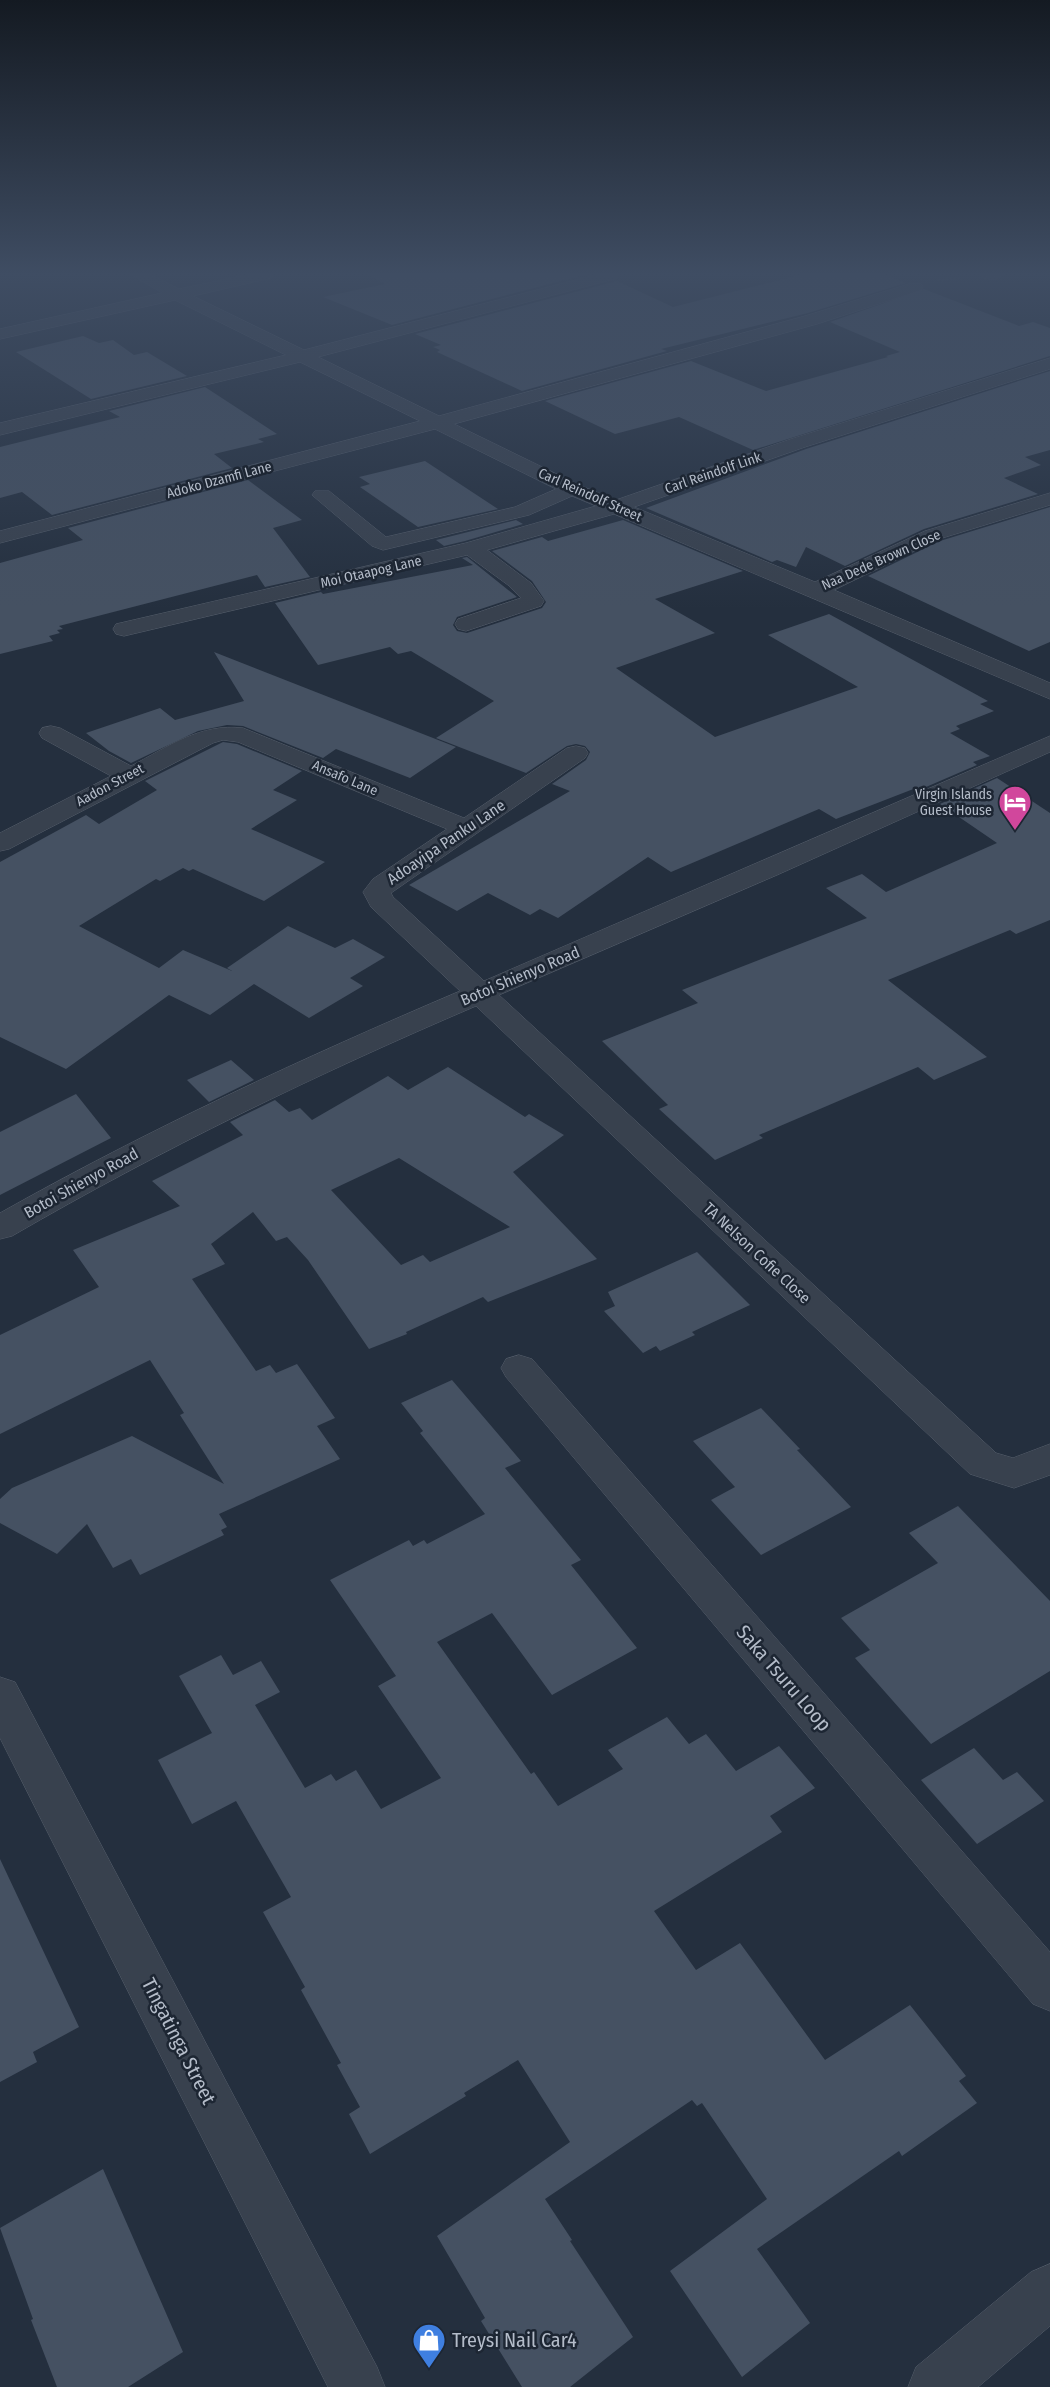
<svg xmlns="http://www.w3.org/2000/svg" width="1050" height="2387" viewBox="0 0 1050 2387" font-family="'Fira Sans Condensed',sans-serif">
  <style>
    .building { fill: #455162; fill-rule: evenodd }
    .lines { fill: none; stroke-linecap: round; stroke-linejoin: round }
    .minor-casing { stroke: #565f6c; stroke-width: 1 }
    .path { stroke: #44595c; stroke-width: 2; stroke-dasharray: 2 2; stroke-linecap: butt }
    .minor { fill: #38414e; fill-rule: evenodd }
    .labels { text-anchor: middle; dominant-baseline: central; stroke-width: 5; stroke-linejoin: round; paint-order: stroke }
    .far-street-label { font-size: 14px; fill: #b4bcc9; stroke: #1d2633 }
    .far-poi-label { font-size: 14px; fill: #b4bcc9; stroke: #1d2633; text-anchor: end }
    .street-label { font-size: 16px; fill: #b4bcc9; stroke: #1d2633 }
    .near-street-label { font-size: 20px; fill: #b4bcc9; stroke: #1d2633 }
    .near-poi-label { font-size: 20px; fill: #b4bcc9; stroke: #1d2633; text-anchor: start }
  </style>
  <rect width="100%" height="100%" fill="#242f3e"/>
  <g class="building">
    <polygon points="368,274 588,274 392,325 323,297 385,284"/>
    <polygon points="804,274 884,274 906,283 808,313 661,349 667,351 522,391 437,352 440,350 433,347 441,345 415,334 617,281 673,307"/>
    <polygon points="924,289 1019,326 1033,322 1050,328 1050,356 753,450 679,417 615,434 545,401 691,361 766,391 888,357 886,356 900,352 830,322"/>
    <polygon points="83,336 99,343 113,340 134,355 147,352 187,376 91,399 16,352"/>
    <polygon points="1050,371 1050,450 1025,457 1041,465 1004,478 1038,494 924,529 845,566 806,547 796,567 777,560 772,562 646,508 806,449"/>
    <polygon points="205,387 277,434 258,439 264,442 214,454 232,468 52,515 22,492 0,498 0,447 120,417 109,411"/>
    <polygon points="425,461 498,509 418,527 360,487 370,484 359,477"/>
    <polygon points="248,480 302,520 273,528 310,577 265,587 257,575 59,626 63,629 57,630 60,633 49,636 53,641 0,654 0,563 83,540 68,528"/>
    <polygon points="1050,507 1050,642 1029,651 868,576 940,541"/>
    <polygon points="516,520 523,524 465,541 444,546 436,540"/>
    <polygon points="623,520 743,571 655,599 715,633 616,668 715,737 858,687 768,635 829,614 988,701 980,704 994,711 956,726 960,729 950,733 990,756 973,762 977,765 919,790 916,788 836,819 819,809 671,872 648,857 558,918 540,909 530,915 488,893 457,911 409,885 570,791 552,784 586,760 590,752 585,746 576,744 567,746 526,773 436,738 494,701 411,651 398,654 390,647 318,665 275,603 321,592 323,594 473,565 462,558 467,557 517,597 457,617 453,625 457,631 467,633 542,608 546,602 532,581 492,551 542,537 548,541"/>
    <polygon points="214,652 456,747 410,778 336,749 323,758 243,726 227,725 198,731 131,763 109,751 86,733 160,708 175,720 244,701"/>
    <polygon points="223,742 237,744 302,771 273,790 297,800 251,829 325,862 264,901 193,869 189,871 183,868 160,881 156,879 79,926 159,968 183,950 232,971 227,968 288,926 335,948 353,939 385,957 350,978 363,986 309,1018 254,984 210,1015 169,995 66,1069 0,1037 0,862 86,815 99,824 157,790 145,781"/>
    <polygon points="997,778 1050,813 1050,920 1016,934 1010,930 888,980 987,1057 934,1080 918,1067 759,1135 763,1138 715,1160 659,1109 668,1105 602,1041 698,1003 682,990 867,918 826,888 862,874 886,892 997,843 940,804"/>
    <polygon points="231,1060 254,1080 209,1102 187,1080"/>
    <path d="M448 1067 525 1117 529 1114 564 1135 513 1172 597 1259 488 1302 483 1297 406 1332 407 1334 369 1349 308 1260 287 1237 276 1241 253 1212 211 1244 225 1264 192 1279 256 1371 270 1365 276 1373 297 1364 335 1418 317 1426 340 1459 219 1514 227 1527 221 1530 224 1535 140 1575 131 1559 113 1568 87 1524 57 1554 0 1523V1499L12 1488 132 1436 224 1484 180 1415 184 1413 150 1360 0 1434V1335L99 1287 73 1250 180 1206 152 1181 243 1135 230 1122 242 1116 275 1100 289 1112 300 1108 312 1120 388 1076 408 1090ZM399 1158 510 1227 430 1262 423 1255 401 1265 331 1190Z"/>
    <polygon points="76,1094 111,1138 0,1195 0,1132"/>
    <polygon points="697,1252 750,1305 692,1332 695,1335 660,1351 656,1346 643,1353 604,1311 615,1306 608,1292"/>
    <polygon points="452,1380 521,1461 505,1468 581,1560 571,1565 637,1648 552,1695 492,1613 437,1642 531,1774 534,1772 558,1806 623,1769 608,1750 667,1717 689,1744 706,1734 736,1771 779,1746 815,1788 770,1816 782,1832 654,1911 696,1970 740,1943 825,2060 910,2005 966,2076 959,2081 977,2103 902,2156 899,2151 757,2249 810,2323 742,2377 670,2271 767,2199 702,2103 697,2106 692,2100 545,2199 572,2240 570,2241 633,2337 570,2387 522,2387 481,2321 485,2318 437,2236 570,2142 518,2060 464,2093 466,2096 370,2154 349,2114 360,2107 337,2065 341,2063 301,1990 305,1987 263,1912 291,1897 236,1801 192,1824 158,1760 212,1733 179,1676 221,1655 233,1675 261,1661 280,1692 255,1705 305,1788 331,1774 336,1781 356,1770 381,1809 441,1778 378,1686 396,1676 330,1580 409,1540 413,1546 424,1540 427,1544 485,1514 420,1433 423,1431 401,1403"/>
    <polygon points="761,1408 800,1449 797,1450 851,1507 761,1555 711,1500 735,1487 693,1441"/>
    <polygon points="958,1506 1050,1601 1050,1671 931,1744 855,1658 870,1650 841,1618 938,1563 909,1533"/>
    <polygon points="974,1748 1003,1780 1017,1772 1044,1801 977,1844 921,1780"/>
    <polygon points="0,1859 79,2027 33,2052 37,2062 0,2082"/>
    <polygon points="103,2169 183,2352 128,2387 57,2387 31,2320 33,2319 0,2228"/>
  </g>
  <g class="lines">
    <defs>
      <g id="minor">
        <polygon points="132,275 151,275 179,289 246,275 273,275 271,278 193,296 304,350 595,275 620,275 618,278 318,357 439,416 805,316 909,284 921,284 923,287 921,290 817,324 454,424 579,485 616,500 791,439 1050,358 1050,369 805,447 634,507 815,582 925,531 1050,493 1050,505 939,539 834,590 1050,683 1050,699 614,514 487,550 531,583 544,601 541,606 466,631 458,629 455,624 458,619 521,598 508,585 467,555 124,636 116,634 113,629 116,624 466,543 596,506 572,496 529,515 383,550 372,546 312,495 315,491 329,491 386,537 515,507 556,489 435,429 0,543 0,531 420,421 300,362 0,435 0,423 286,355 175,300 0,339 0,329 162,293"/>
        <polygon points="981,275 1003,275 995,280 983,278"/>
        <path d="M51 726 60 728 131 766C168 747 200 723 243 728L464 818 567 748 576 746 585 748 588 753 585 758 391 893 393 897 484 981 1050 736V752L777 875 499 995 996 1453 1013 1458 1050 1444V1475L1014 1488 970 1474 476 1006C317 1074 162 1149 12 1236L0 1239V1213C149 1129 303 1058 460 991L371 907 363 892 373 879 447 829 238 742 223 740 213 743 9 849 0 851V833L111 776 42 738 39 733 42 728Z"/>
        <polygon points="519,1355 532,1359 1050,1952 1050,2011 1033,2004 506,1377 501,1368 506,1359"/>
        <polygon points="0,1677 15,1682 377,2367 385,2387 328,2387 0,1738"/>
        <polygon points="1050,2264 1050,2326 978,2387 908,2387 916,2367 1031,2272"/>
      </g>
    </defs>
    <use href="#minor" class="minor-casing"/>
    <polyline class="path" points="938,280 961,278"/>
    <use href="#minor" class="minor"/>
  </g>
  <linearGradient id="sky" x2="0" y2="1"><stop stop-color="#141a22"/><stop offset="0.45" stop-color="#3f4d63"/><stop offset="1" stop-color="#3f4d63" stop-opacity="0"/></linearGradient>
  <rect width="1050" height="609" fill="url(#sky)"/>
  <defs>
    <symbol id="hotel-pin" viewBox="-11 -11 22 30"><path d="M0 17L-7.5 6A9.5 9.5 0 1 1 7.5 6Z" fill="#d1479c" stroke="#1d2633"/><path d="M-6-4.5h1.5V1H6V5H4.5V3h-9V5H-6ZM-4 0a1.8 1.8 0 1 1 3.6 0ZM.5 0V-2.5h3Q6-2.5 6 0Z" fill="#fff"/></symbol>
    <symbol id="shop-pin" viewBox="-11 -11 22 30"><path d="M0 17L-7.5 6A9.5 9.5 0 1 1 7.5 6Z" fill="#3f7fe0" stroke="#1d2633"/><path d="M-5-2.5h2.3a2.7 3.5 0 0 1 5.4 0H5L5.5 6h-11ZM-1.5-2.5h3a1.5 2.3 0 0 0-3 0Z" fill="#fff"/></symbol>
  </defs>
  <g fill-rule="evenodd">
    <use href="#hotel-pin" x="996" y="783" width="38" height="52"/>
    <use href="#shop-pin" x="410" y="2321" width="38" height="52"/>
  </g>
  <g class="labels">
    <g class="far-street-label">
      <text transform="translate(713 473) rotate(-19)">Carl Reindolf Link</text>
      <text transform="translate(219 480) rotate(-15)">Adoko Dzamfi Lane</text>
      <text transform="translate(590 495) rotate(24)">Carl Reindolf Street</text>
      <text transform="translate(881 560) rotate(-24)">Naa Dede Brown Close</text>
      <text transform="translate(371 572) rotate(-13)">Moi Otaapog Lane</text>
      <text transform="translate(345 778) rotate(23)">Ansafo Lane</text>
      <text transform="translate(110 785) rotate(-28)">Aadon Street</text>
    </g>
    <g class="far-poi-label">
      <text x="992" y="794">Virgin Islands<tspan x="992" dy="16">Guest House</tspan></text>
    </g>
    <g class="street-label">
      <text transform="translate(446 842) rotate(-34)">Adoayipa Panku Lane</text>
      <text transform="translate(520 976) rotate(-23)">Botoi Shienyo Road</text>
      <text transform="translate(81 1183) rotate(-29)">Botoi Shienyo Road</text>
      <text transform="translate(757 1253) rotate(43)">TA Nelson Cofie Close</text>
    </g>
    <g class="near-street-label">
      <text transform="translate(784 1678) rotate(49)">Saka Tsuru Loop</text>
      <text transform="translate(179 2041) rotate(63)">Tingatinga Street</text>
    </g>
    <g class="near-poi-label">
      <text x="452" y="2340">Treysi Nail Car4</text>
    </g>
  </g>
</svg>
